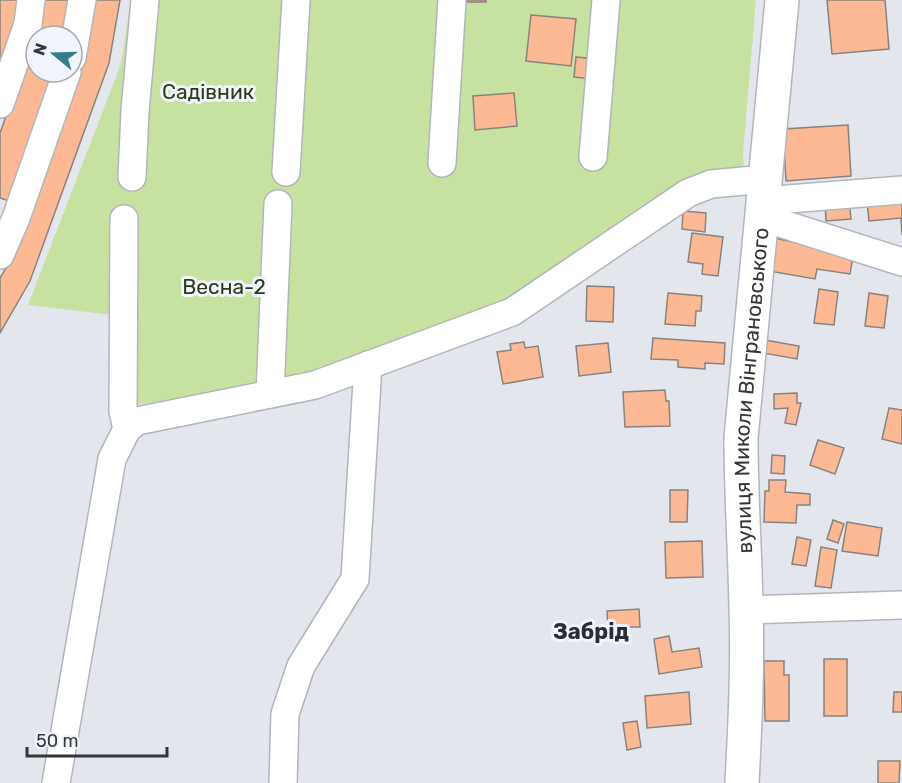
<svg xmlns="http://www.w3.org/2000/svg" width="902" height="783" viewBox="0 0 902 783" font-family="Rubik,sans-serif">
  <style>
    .green { fill: #c7e1a1 }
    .building { fill: #fcb993; stroke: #89837f; stroke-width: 1.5 }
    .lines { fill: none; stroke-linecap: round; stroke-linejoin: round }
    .minor-casing { stroke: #b2b6bc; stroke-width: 30 }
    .major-casing { stroke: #b2b6bc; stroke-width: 36 }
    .minor { stroke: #fff; stroke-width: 27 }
    .major { stroke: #fff; stroke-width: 33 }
    .labels { text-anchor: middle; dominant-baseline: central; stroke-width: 6; stroke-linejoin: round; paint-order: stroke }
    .park-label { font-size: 21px; fill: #2c3915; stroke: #f0f4fb }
    .street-label { font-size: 21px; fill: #343537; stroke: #f0f4fb }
    .neighbourhood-label { font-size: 22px; font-weight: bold; fill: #2a2d32; stroke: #f0f4fb }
  </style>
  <rect width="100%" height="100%" fill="#e3e7ed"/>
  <polygon class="green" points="131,0 756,0 743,153 744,171 532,289 430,335 270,385 120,407 122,316 28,305 121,64"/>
  <g class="building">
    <polygon points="0,0 25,0 0,79"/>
    <polygon points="43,0 74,0 67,36 36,36 36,72 55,72 9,201 0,198 0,133 40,21"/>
    <polygon points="94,0 120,0 109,63 30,281 0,333 0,278 6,268 84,62"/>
    <rect x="460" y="0" width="26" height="2"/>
    <polygon points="827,0 885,0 889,49 832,54"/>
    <polygon points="531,15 576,19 571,66 526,61"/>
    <polygon points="576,57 595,59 593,79 574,77"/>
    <polygon points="514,93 517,126 475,130 473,96"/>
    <polygon points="848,125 851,176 786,181 783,129"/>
    <polygon points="902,198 902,235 901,218 869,221 867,201"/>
    <polygon points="849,200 851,219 826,221 825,202"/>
    <polygon points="683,211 706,213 705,232 682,229"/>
    <polygon points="692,233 723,237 718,276 702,274 703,264 688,262"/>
    <polygon points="775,238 853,256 850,274 817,269 815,279 769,271"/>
    <polygon points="587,286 614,287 613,322 586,321"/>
    <polygon points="819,289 838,292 834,325 814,323"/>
    <polygon points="668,293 702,296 701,311 696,311 695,326 665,324"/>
    <polygon points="869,293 888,296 884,328 865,326"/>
    <polygon points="653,338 725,343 724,364 705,363 705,369 678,367 678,360 651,359"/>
    <polygon points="765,340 799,346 797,359 763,353"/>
    <polygon points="524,342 525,348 538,346 543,377 503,384 497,352 511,350 510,344"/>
    <polygon points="608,343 611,372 579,376 576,346"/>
    <polygon points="665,390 666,401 669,401 670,426 625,427 623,392"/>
    <polygon points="797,393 797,403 801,403 796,425 785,423 788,408 774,409 774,394"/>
    <polygon points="889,408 902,410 902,444 882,439"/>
    <polygon points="818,440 844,448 835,474 810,465"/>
    <polygon points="772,455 785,456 784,474 771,473"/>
    <polygon points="769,480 786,480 785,492 810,494 810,505 797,505 796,523 764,522 765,491 769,491"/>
    <polygon points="670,490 688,490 687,522 670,522"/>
    <polygon points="833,520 844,524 838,543 827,539"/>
    <polygon points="847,522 882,528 878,556 842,551"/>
    <polygon points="797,537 811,540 806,566 792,564"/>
    <polygon points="702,541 703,577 666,578 665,542"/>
    <polygon points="821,547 837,550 831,588 815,586"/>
    <polygon points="639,609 640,627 625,627 626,640 612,641 612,628 608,628 607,611"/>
    <polygon points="669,636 672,652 699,648 702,667 659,674 654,639"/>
    <rect x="824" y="659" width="23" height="57"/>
    <polygon points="764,661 784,661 784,675 789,675 789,721 765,721"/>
    <polygon points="689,692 691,724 647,728 645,696"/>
    <polygon points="894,692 902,692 902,712 893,712"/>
    <polygon points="637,721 641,747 627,750 623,723"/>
    <polygon points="878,761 900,761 899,783 878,783"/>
  </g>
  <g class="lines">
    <defs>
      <g id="minor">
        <polyline points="72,58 82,0"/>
        <polyline points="0,104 28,24 31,0"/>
        <polyline points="593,157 606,0"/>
        <polyline points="442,163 452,0"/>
        <polyline points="286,172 296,0"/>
        <polyline points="132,177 135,111 145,0"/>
        <polyline points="763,201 902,190"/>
        <polyline points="761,217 902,262"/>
        <polyline points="124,219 123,411 127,429"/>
        <polyline points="0,255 16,218 67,72"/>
        <polyline points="270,394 278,204"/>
        <polyline points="746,610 902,605"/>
        <polyline points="56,783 112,459 127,429 137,421 315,385 512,312 688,193 711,184 765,179"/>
        <polyline points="283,783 285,714 301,666 355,579 368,365"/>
      </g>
      <g id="major">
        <path id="s1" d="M742 783C745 725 748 666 746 608 745 551 741 495 741 438L782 0"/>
      </g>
    </defs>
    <use href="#minor" class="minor-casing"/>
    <use href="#major" class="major-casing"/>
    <use href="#minor" class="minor"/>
    <use href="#major" class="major"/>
  </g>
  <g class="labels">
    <g class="park-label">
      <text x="208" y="91">Садівник</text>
      <text x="224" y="286">Весна-2</text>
    </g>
    <g class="street-label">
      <text stroke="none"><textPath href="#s1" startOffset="393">вулиця Миколи Вінграновського</textPath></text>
    </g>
    <g class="neighbourhood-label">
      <text x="591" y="631">Забрід</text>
    </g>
  </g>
  <g transform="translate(54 54) rotate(289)"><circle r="28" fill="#f0f4fb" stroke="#a5a8ad" stroke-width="1.5"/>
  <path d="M0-4.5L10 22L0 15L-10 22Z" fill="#377c89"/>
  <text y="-9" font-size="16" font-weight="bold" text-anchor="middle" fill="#343537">N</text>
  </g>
  <path d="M27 747v9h140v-9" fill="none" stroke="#343537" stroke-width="3"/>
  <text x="36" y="747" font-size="18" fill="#343537" stroke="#f0f4fb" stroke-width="4.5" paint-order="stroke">50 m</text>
</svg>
